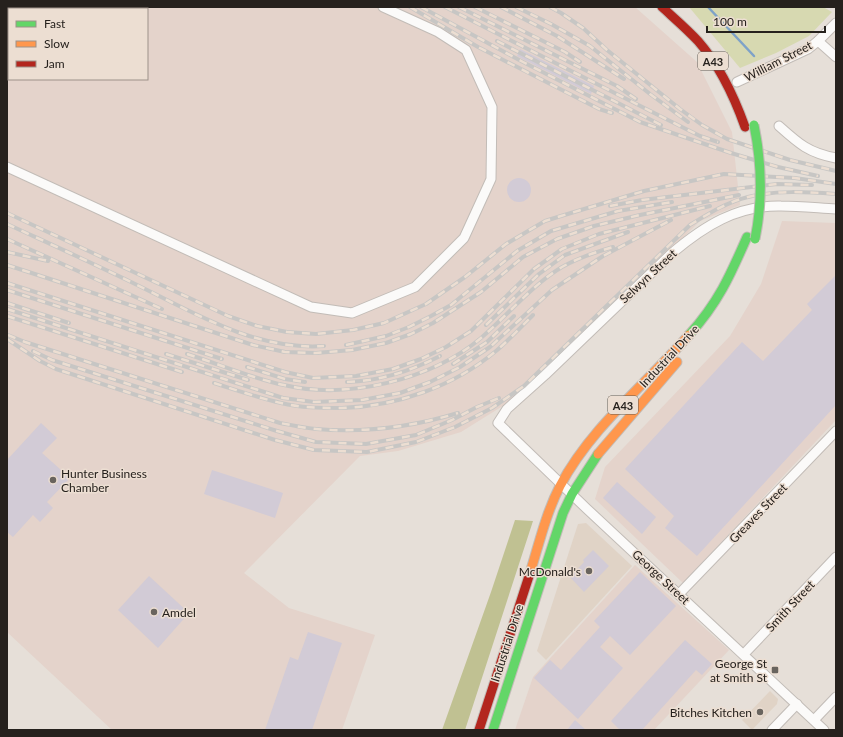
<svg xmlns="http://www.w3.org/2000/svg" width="843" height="737" viewBox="0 0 843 737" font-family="Lato,sans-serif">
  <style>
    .built { fill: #e0d3c6 }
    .industrial { fill: #e4d3cb; fill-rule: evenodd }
    .green { fill: #d7d9b1 }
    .forest { fill: #c0c192 }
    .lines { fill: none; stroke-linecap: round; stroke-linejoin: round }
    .stream { stroke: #7ea2c8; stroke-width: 2.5 }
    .building { fill: #d2cbd6 }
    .street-casing { stroke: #c2bcb7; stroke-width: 11 }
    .fast-casing { stroke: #c2bcb7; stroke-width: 11 }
    .slow-casing { stroke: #c2bcb7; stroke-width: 11 }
    .jam-casing { stroke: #c2bcb7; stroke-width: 11 }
    .street { stroke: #fbfaf9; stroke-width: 9 }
    .fast { stroke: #63d668; stroke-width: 9 }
    .slow { stroke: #ff974d; stroke-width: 9 }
    .jam { stroke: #b3261e; stroke-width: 9 }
    .rail-casing { stroke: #c7c6c4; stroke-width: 4 }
    .rail { stroke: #ecded2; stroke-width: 2.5; stroke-dasharray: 8; stroke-linecap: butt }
    .fast-bridge-casing { stroke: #c2bcb7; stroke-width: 11; stroke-linecap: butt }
    .fast-bridge { stroke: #63d668; stroke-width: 9 }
    .poi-dot { fill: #69645e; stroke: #ecded2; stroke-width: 1.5 }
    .labels { text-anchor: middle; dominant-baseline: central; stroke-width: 3; stroke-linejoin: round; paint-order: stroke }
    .shield { fill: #ecded2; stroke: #615a53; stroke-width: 1 }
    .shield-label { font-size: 11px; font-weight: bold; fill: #26211d }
    .street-label { font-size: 12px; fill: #26211d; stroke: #ecded2 }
    .poi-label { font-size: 12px; fill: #26211d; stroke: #ecded2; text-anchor: end }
  </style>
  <rect width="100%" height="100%" fill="#e6dfd8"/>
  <g class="built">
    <polygon points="586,523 632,566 546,660 537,651 578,524"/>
    <polygon points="770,691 778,699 777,704 752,730 742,720"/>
  </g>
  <g class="industrial">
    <path d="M7 7H635L697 62 732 132 740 205 700 221 605 316 519 396 461 432 398 451 360 456 244 573 289 608 375 635 342 730H112L7 632ZM9 9H147V79H9Z"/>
    <polygon points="782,221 836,223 836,420 683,583 595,499 605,467 730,336 761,284"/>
    <polygon points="635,565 729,650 654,730 515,730 533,677"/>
  </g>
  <polygon class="green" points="689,7 823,7 832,12 809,36 776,53 740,68"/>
  <polygon class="forest" points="515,520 533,521 465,730 442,730 491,592"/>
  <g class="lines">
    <polyline class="stream" points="708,7 754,56"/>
  </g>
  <g class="building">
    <polygon points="520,49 594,86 591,94 517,56"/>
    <circle cx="519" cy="190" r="12"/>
    <polygon points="836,275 836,405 697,556 665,528 674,516 625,469 742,342 763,361 812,310 807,304"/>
    <polygon points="41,423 57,438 42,453 70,478 47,502 53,508 40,522 33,515 13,537 7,532 7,460"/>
    <polygon points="212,470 283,493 275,518 204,494"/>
    <polygon points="617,482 656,517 642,534 603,498"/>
    <polygon points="593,550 609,566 584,592 570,577 584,562 583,560"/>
    <polygon points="640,572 676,606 630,655 610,636 600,647 623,668 578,719 534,678 550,660 561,670 600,627 594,621"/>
    <polygon points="149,576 189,613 158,648 118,610"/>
    <polygon points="308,632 342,643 312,730 265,730 290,657 298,660"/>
    <polygon points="685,640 712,664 702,675 696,670 642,730 620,730 611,721"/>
    <polygon points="575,720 586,730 567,730"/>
  </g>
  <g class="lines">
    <defs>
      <g id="street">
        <polyline points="818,41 836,57"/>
        <polyline points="737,82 808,49 818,41 836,23"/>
        <path d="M779 126C799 144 809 153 836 158"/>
        <polyline points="7,167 311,307 352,313 415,287 464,238 491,179 492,107 466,50 438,32 383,7"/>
        <polyline points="679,594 836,431"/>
        <polyline points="744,654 836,557"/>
        <polyline points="814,720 836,697"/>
        <polyline points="772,730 797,704"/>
        <path d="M824 730 587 509 498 423 507 409 545 375 671 254C704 226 737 205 781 206 799 206 818 208 836 209"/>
      </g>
      <g id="fast">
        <path d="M689 335C718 303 730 276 747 237"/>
        <polyline points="493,730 563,513 572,494 598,454"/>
      </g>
      <g id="slow">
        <polyline points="598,454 677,362"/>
        <path d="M530 573C539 544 546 513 560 486 591 427 646 384 689 335"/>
      </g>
      <g id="jam">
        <path d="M662 7C674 18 687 29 698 41 720 66 734 96 745 127"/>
        <polyline points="479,730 530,573"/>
      </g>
    </defs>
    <use href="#street" class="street-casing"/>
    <use href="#fast" class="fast-casing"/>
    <use href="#slow" class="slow-casing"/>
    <use href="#jam" class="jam-casing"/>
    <use href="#street" class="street"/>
    <use href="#fast" class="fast"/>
    <use href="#slow" class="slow"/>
    <use href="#jam" class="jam"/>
    <defs>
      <g id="rail">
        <polyline points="410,7 478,47 599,109 612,113"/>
        <polyline points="421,7 523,62 640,122 731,153 778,167 818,176"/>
        <polyline points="445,7 670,121 700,136 718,142"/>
        <polyline points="459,7 617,86 636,99"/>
        <polyline points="475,7 565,52 580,62"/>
        <polyline points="501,7 557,36 624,79"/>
        <polyline points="516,7 551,24 590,46 650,94 688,122"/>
        <polyline points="550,7 561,13 583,28 607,50 680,109 702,125 727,139 790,160 836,171"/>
        <polyline points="497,41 661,125"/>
        <polyline points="610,206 642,200 777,184 812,185"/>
        <polyline points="7,213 228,316 257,326 287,332 316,334 353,330 384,323 426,304 465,277 506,244 545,221 561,216 644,191 724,174 795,178 836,184"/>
        <path d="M7 224C48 243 90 262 131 282 191 311 254 351 324 346"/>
        <polyline points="7,239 162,309"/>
        <polyline points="7,252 48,261"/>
        <polyline points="7,265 253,345 285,352 316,353 352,350 386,343 411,334 433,323 481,292 523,257 557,239 594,226 640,215 739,195"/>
        <polyline points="7,283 285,372 313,378 356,376 393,369 421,359 446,347 471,331 534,269 562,249 599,234 710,206"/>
        <polyline points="7,290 222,359"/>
        <polyline points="7,303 69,323"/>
        <polyline points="7,309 283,398 314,402 362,400 400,393 430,382 460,367 490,347 552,290 603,256 671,220"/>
        <polyline points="7,316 182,372"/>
        <polyline points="486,325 539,274 565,255 628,232"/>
        <path d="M8 335 25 342 280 423C291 425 304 428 316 429 363 433 412 427 458 413"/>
        <path d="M7 339 40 361 56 369 275 440 314 450 367 452 416 442 455 427 492 408 524 386 690 225C708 214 727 202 748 197 776 190 807 192 836 194"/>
        <polyline points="346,345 386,336 409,327 431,316 451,305 517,251 551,231 618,211 672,202"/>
        <polyline points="33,351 52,360 277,431 316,442 366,444 416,435 452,420 477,407 499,398"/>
        <polyline points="166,354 248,380"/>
        <path d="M187 354C219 364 251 378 284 385 347 400 431 380 481 338 508 315 532 285 562 267 578 258 596 252 613 247"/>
        <polyline points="453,364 487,342 514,316"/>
        <polyline points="247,367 285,379 305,382"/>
        <path d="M347 382C380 381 411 371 440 356"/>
        <path d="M214 383C236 390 259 398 281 403 301 408 321 408 342 408 397 406 453 387 496 351 509 340 521 327 533 315"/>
      </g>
    </defs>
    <use href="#rail" class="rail-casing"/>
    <use href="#rail" class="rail"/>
    <defs>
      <path id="fast-bridge" d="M754 125C762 164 763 200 755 239"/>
    </defs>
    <use href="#fast-bridge" class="fast-bridge-casing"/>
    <use href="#fast-bridge" class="fast-bridge"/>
  </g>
  <g class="poi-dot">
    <circle cx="53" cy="480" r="4"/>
    <circle cx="589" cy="571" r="4"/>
    <circle cx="154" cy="612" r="4"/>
    <rect x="771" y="666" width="8" height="8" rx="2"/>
    <circle cx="760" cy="712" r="4"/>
  </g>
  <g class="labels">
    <g class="shield">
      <rect x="698" y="52" width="30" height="18" rx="3"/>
      <rect x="608" y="396" width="30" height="18" rx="3"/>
    </g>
    <g class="shield-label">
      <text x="713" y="61">A43</text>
      <text x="623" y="405">A43</text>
    </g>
    <g class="street-label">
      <text transform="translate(778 61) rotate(-27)">William Street</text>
      <text transform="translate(648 276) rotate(-43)">Selwyn Street</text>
      <text transform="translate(669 356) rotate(-47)">Industrial Drive</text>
      <text transform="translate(758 513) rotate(-46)">Greaves Street</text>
      <text transform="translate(661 577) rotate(43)">George Street</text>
      <text transform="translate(790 606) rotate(-47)">Smith Street</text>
      <text transform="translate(507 643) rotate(-72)">Industrial Drive</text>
    </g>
    <g class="poi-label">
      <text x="61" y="473" text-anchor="start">Hunter Business<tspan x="61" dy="14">Chamber</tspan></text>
      <text x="581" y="571">McDonald's</text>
      <text x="162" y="612" text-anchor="start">Amdel</text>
      <text x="767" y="663">George St<tspan x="767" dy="14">at Smith St</tspan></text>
      <text x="752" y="712">Bitches Kitchen</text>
    </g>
  </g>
  <rect width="843" height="737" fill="none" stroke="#26211d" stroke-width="16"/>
  <rect x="8" y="8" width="140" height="72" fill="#ecded2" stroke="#9d928a"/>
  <rect x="16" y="21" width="20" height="6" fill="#63d668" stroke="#9d928a"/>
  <text x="44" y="28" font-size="12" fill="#26211d">Fast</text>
  <rect x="16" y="41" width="20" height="6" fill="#ff974d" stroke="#9d928a"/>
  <text x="44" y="48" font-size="12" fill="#26211d">Slow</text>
  <rect x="16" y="61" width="20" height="6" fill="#b3261e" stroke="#9d928a"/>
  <text x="44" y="68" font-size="12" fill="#26211d">Jam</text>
  <path d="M707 26v6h118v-6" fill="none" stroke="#26211d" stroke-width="2"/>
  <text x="713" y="26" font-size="12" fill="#26211d" stroke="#ecded2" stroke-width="3" paint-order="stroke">100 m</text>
</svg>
